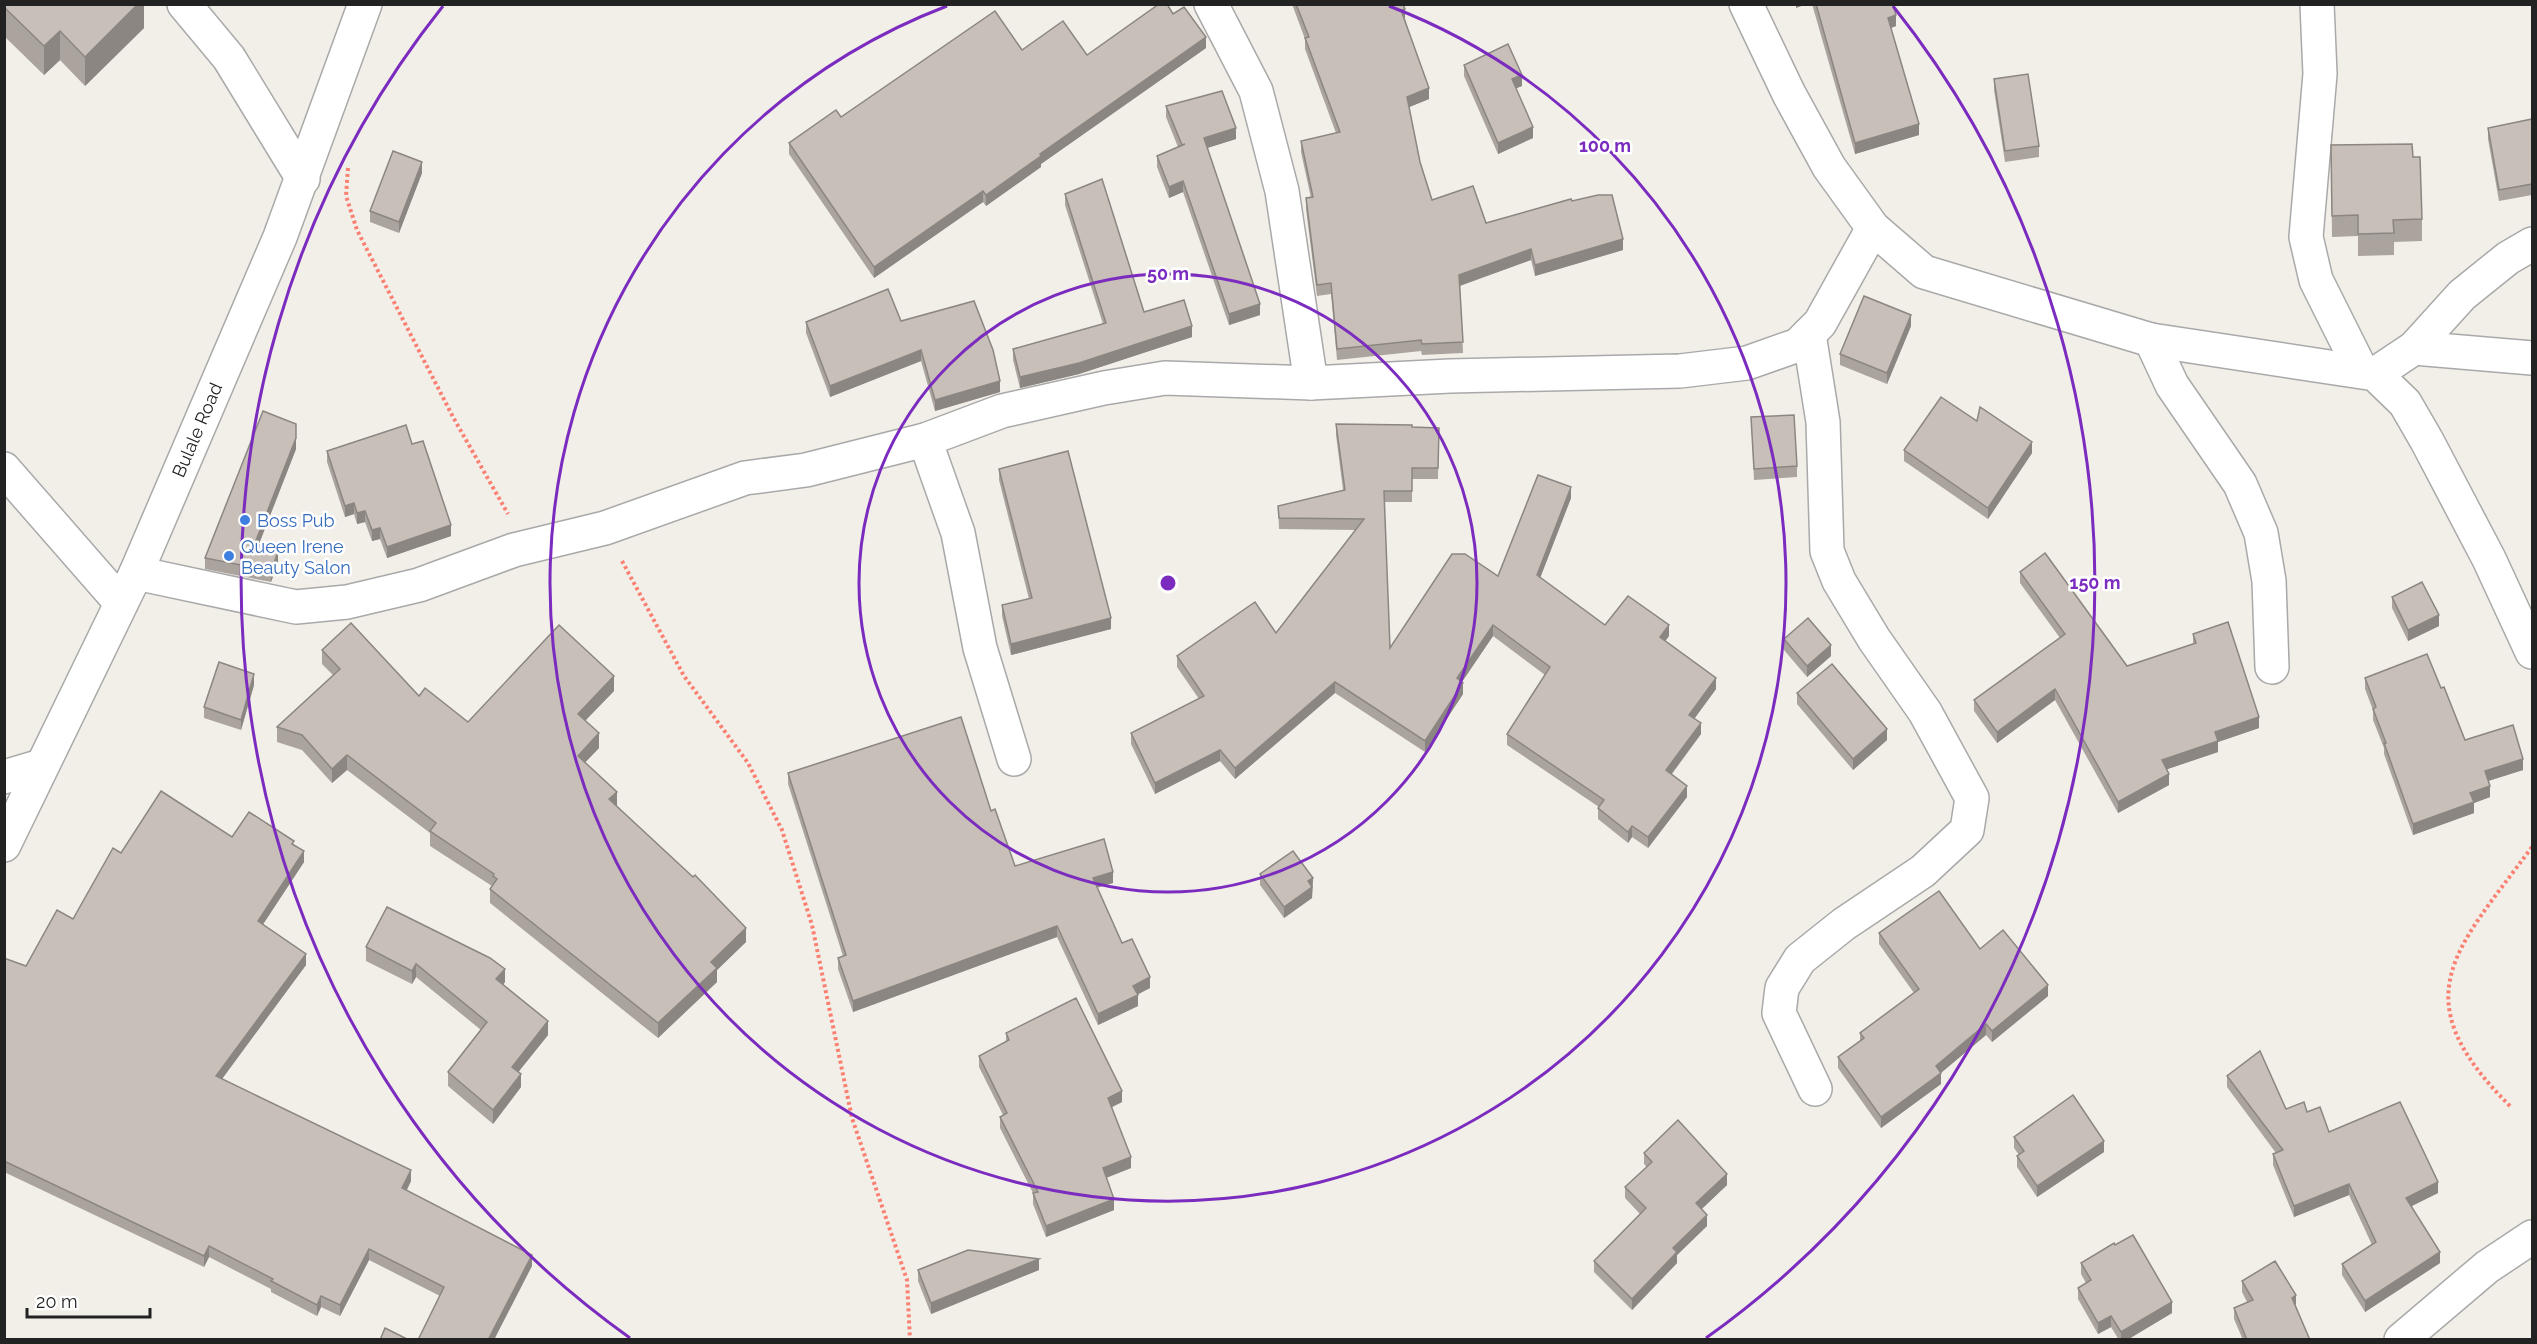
<svg xmlns="http://www.w3.org/2000/svg" width="2537" height="1344" viewBox="0 0 2537 1344" font-family="Raleway,sans-serif">
  <style>
    .lines { fill: none; stroke-linecap: round; stroke-linejoin: round }
    .minor-casing { stroke: #a9a9a9; stroke-width: 36 }
    .tertiary-casing { stroke: #a9a9a9; stroke-width: 36 }
    .path { stroke: #fa8072; stroke-width: 4; stroke-dasharray: 3 3; stroke-linecap: butt }
    .minor { stroke: #fff; stroke-width: 33 }
    .tertiary { stroke: #fff; stroke-width: 33 }
    .wall { fill: #aba49e }
    .shaded-wall { fill: #8b8681 }
    .building { fill: #c7bfb8; stroke: #8b8681; stroke-width: 1.5 }
    .ring { fill: none; stroke: #7b2cbf; stroke-width: 3 }
    .shop-dot { fill: #3f7fe0; stroke: #fff; stroke-width: 2 }
    .labels { text-anchor: middle; dominant-baseline: central; stroke-width: 5; stroke-linejoin: round; paint-order: stroke }
    .street-label { font-size: 18px; fill: #222; stroke: #fff }
    .shop-label { font-size: 18px; fill: #366cbe; stroke: #fff; text-anchor: start }
    .centre { fill: #7b2cbf; stroke: #fff; stroke-width: 3 }
    .ring-label { font-size: 18px; text-anchor: middle; font-weight: bold; fill: #7b2cbf; stroke: #fff; stroke-width: 5; stroke-linejoin: round; paint-order: stroke }
  </style>
  <rect width="100%" height="100%" fill="#f2efe9"/>
  <g class="lines">
    <defs>
      <g id="minor">
        <polyline points="184,4 229,58 303,179"/>
        <polyline points="1211,4 1256,91 1282,191 1311,383"/>
        <polyline points="1746,4 1789,94 1829,167 1873,228 1924,272 2151,340 2375,374 2405,403 2427,441 2489,559 2532,652"/>
        <polyline points="2317,4 2320,74 2306,237 2316,280 2361,370"/>
        <polyline points="1809,334 1823,422 1827,551 1839,581 1874,639 1925,712 1972,798 1967,830 1923,871 1844,924 1800,959 1782,988 1779,1013 1815,1089"/>
        <polyline points="2151,340 2172,385 2240,484 2261,533 2269,581 2272,667"/>
        <polyline points="2414,348 2532,358"/>
        <polyline points="2375,374 2414,348 2462,295 2508,258 2532,244"/>
        <polyline points="925,440 958,533 980,648 1014,759"/>
        <polyline points="4,469 121,603"/>
        <polyline points="136,573 296,607 347,602 419,585 514,550 605,528 745,478 806,470 925,440 1002,411 1104,388 1165,378 1311,383 1450,376 1680,371 1747,363 1798,345 1820,323 1873,228"/>
        <polyline points="4,777 41,766"/>
        <polyline points="2401,1340 2487,1267 2532,1237"/>
      </g>
      <polyline id="tertiary" points="4,845 136,573 280,237 365,4"/>
    </defs>
    <use href="#minor" class="minor-casing"/>
    <use href="#tertiary" class="tertiary-casing"/>
    <g class="path">
      <polyline points="348,168 346,196 357,230 453,417 508,514"/>
      <polyline points="622,561 684,676 748,763 782,830 812,925 852,1118 907,1280 910,1340"/>
      <path d="M2510 1106C2400 997 2456 950 2532 847"/>
    </g>
    <use href="#minor" class="minor"/>
    <use href="#tertiary" class="tertiary"/>
  </g>
  <g class="wall">
    <polygon points="4,4 144,4 144,28 85,86 60,60 44,75 5,37 4,38"/>
    <polygon points="1292,4 1403,4 1405,19 1429,99 1409,107 1420,162 1432,200 1486,223 1572,201 1623,250 1535,276 1531,260 1460,286 1463,353 1422,355 1421,351 1337,360 1331,294 1317,296 1306,209 1306,198 1311,198 1301,152 1301,141 1336,133 1305,49 1305,39"/>
    <polygon points="1812,4 1893,4 1896,26 1891,28 1919,135 1855,154"/>
    <polygon points="1173,14 1206,48 1041,164 1041,167 986,206 983,202 874,278 789,154 789,143 841,117 1022,50 1087,55"/>
    <polygon points="1464,65 1522,86 1516,88 1533,138 1498,154 1464,76"/>
    <polygon points="1994,79 2039,146 2039,157 2005,162 1994,90"/>
    <polygon points="1166,106 1236,139 1207,148 1260,315 1229,325 1183,192 1169,198 1157,167 1157,156 1178,147 1166,117"/>
    <polygon points="2532,119 2532,195 2499,201 2488,139 2488,128"/>
    <polygon points="2331,145 2413,157 2422,219 2422,241 2394,242 2394,255 2358,256 2358,236 2332,237"/>
    <polygon points="422,173 399,233 370,222 370,211"/>
    <polygon points="1065,194 1144,312 1192,337 1079,374 1020,388 1013,360 1013,349 1103,324 1065,205"/>
    <polygon points="901,321 1000,392 935,411 921,361 830,397 806,333 806,322"/>
    <polygon points="1911,326 1887,384 1840,365 1840,354"/>
    <polygon points="1751,417 1797,466 1797,477 1754,480"/>
    <polygon points="1977,421 2032,453 1988,519 1904,461 1904,450"/>
    <polygon points="1336,424 1439,428 1438,479 1412,479 1412,502 1384,502 1390,648 1498,576 1571,498 1540,578 1605,625 1669,636 1665,641 1716,689 1694,719 1701,734 1672,774 1687,797 1648,848 1632,837 1628,843 1598,819 1598,808 1599,807 1507,745 1507,734 1545,675 1493,636 1462,682 1463,694 1425,752 1335,693 1235,779 1220,761 1155,794 1131,744 1131,733 1199,699 1177,667 1177,656 1276,633 1355,530 1279,529 1278,506 1343,490 1336,435"/>
    <polygon points="412,444 451,536 387,558 380,539 372,541 365,522 357,524 354,514 345,517 327,462 327,451"/>
    <polygon points="296,449 259,544 278,563 271,582 205,569 205,558"/>
    <polygon points="999,469 1111,629 1011,655 1002,616 1002,605 1029,599 999,480"/>
    <polygon points="2020,572 2127,666 2193,644 2193,634 2259,728 2218,742 2218,752 2167,769 2169,785 2118,813 2055,700 1997,743 1974,711 1974,700 2060,638 2020,583"/>
    <polygon points="2392,597 2439,626 2408,641 2392,608"/>
    <polygon points="1784,639 1831,656 1807,677 1784,650"/>
    <polygon points="322,650 419,696 468,722 614,691 585,721 599,748 585,762 617,806 746,942 717,970 717,982 658,1038 490,903 490,889 492,886 430,846 430,833 347,770 332,783 302,750 277,742 277,727 333,675 322,664"/>
    <polygon points="2365,678 2441,688 2465,740 2523,770 2488,781 2490,797 2474,803 2474,813 2413,835 2384,754 2384,748 2373,720 2373,710 2365,689"/>
    <polygon points="254,685 241,730 204,718 204,707"/>
    <polygon points="1797,693 1887,740 1853,770 1797,704"/>
    <polygon points="788,773 991,811 1015,866 1113,883 1097,887 1122,943 1150,988 1137,994 1138,1006 1098,1025 1057,937 853,1012 838,969 838,958 843,956 788,784"/>
    <polygon points="232,837 294,845 304,862 263,924 306,965 222,1079 411,1181 407,1190 532,1266 440,1296 369,1260 340,1316 321,1307 317,1316 271,1292 271,1289 209,1257 204,1267 4,1172 4,958 26,966 73,919 121,853"/>
    <polygon points="1260,874 1313,878 1312,898 1284,918 1260,885"/>
    <polygon points="1879,933 1980,949 2048,996 1992,1042 1986,1035 1941,1073 1941,1084 1881,1128 1838,1068 1838,1057 1860,1041 1860,1033 1914,993 1879,944"/>
    <polygon points="366,947 505,982 503,985 548,1035 518,1072 521,1087 493,1124 448,1086 448,1072 481,1030 416,977 412,984 366,961"/>
    <polygon points="1006,1033 1122,1102 1112,1107 1131,1168 1106,1178 1114,1210 1046,1237 1033,1204 1033,1193 1000,1128 1000,1117 1003,1115 979,1067 979,1056 1006,1042"/>
    <polygon points="2227,1076 2286,1109 2307,1112 2329,1132 2438,1193 2411,1206 2440,1263 2365,1312 2342,1275 2342,1264 2372,1245 2349,1195 2294,1217 2273,1165 2273,1154 2276,1153 2227,1087"/>
    <polygon points="2014,1137 2104,1152 2037,1197 2017,1167 2017,1156 2019,1155 2014,1148"/>
    <polygon points="1644,1153 1727,1185 1702,1209 1707,1226 1677,1255 1677,1263 1632,1310 1594,1272 1594,1261 1640,1214 1625,1198 1625,1187 1647,1167 1644,1164"/>
    <polygon points="2081,1263 2172,1313 2127,1340 2119,1340 2111,1327 2098,1334 2078,1299 2078,1288 2086,1283 2081,1274"/>
    <polygon points="918,1270 1039,1270 931,1314 918,1281"/>
    <polygon points="2242,1281 2296,1306 2310,1340 2243,1340 2234,1319 2234,1308 2247,1302 2242,1292"/>
  </g>
  <g class="shaded-wall">
    <polygon points="138,4 144,4 144,28 85,86 85,57"/>
    <polygon points="1796,4 1807,4 1796,8"/>
    <polygon points="5,8 5,37 4,38 4,9"/>
    <polygon points="1405,9 1405,20 1401,10"/>
    <polygon points="1896,15 1896,26 1888,29 1888,18"/>
    <polygon points="60,31 60,60 44,75 44,46"/>
    <polygon points="1206,37 1206,48 1041,164 1041,167 986,206 986,195 1040,154"/>
    <polygon points="1522,75 1522,86 1512,90 1512,79"/>
    <polygon points="1429,88 1429,99 1407,108 1407,97"/>
    <polygon points="1919,124 1919,135 1855,154 1855,143"/>
    <polygon points="1533,127 1533,138 1498,154 1498,143"/>
    <polygon points="1236,128 1236,139 1204,149 1204,138"/>
    <polygon points="422,162 422,173 399,233 399,222"/>
    <polygon points="1183,181 1183,192 1169,198 1169,187"/>
    <polygon points="983,191 983,202 874,278 874,267"/>
    <polygon points="1623,239 1623,250 1535,276 1535,265"/>
    <polygon points="1531,249 1531,260 1459,286 1459,275"/>
    <polygon points="1260,304 1260,315 1229,325 1229,314"/>
    <polygon points="1911,315 1911,326 1887,384 1887,373"/>
    <polygon points="1192,326 1192,337 1079,374 1020,388 1020,377"/>
    <polygon points="921,350 921,361 830,397 830,386"/>
    <polygon points="1000,381 1000,392 935,411 935,400"/>
    <polygon points="296,438 296,449 255,554 255,543"/>
    <polygon points="2032,442 2032,453 1988,519 1988,508"/>
    <polygon points="1571,487 1571,498 1537,586 1537,575"/>
    <polygon points="354,503 354,514 345,517 345,506"/>
    <polygon points="365,511 365,522 357,524 357,513"/>
    <polygon points="451,525 451,536 387,558 387,547"/>
    <polygon points="380,528 380,539 372,541 372,530"/>
    <polygon points="278,552 278,563 271,582 271,571"/>
    <polygon points="2439,615 2439,626 2408,641 2408,630"/>
    <polygon points="1111,618 1111,629 1011,655 1011,644"/>
    <polygon points="1493,625 1493,636 1457,689 1457,678"/>
    <polygon points="1669,625 1669,636 1660,648 1660,637"/>
    <polygon points="1831,645 1831,656 1807,677 1807,666"/>
    <polygon points="254,674 254,685 241,730 241,720"/>
    <polygon points="614,676 614,691 578,728 578,714"/>
    <polygon points="1716,678 1716,689 1689,726 1689,715"/>
    <polygon points="1335,682 1335,693 1235,779 1235,768"/>
    <polygon points="1463,683 1463,694 1425,752 1425,741"/>
    <polygon points="2055,689 2055,700 1997,743 1997,732"/>
    <polygon points="2259,717 2259,728 2218,742 2218,752 2162,771 2162,760 2215,732"/>
    <polygon points="1701,723 1701,734 1666,781 1666,770"/>
    <polygon points="1887,729 1887,740 1853,770 1853,759"/>
    <polygon points="599,733 599,748 578,770 578,756"/>
    <polygon points="1220,750 1220,761 1155,794 1155,783"/>
    <polygon points="347,755 347,770 332,783 332,769"/>
    <polygon points="2523,759 2523,770 2485,782 2485,771"/>
    <polygon points="2169,774 2169,785 2118,813 2118,802"/>
    <polygon points="1687,786 1687,797 1648,848 1648,837"/>
    <polygon points="2490,786 2490,797 2474,803 2474,813 2413,835 2413,824 2470,793"/>
    <polygon points="617,792 617,806 609,799"/>
    <polygon points="1632,826 1632,837 1628,843 1628,832"/>
    <polygon points="304,851 304,862 258,932 258,921"/>
    <polygon points="1113,872 1113,883 1093,889 1093,878"/>
    <polygon points="1313,878 1312,898 1284,918 1284,907 1308,881"/>
    <polygon points="1057,926 1057,937 853,1012 853,1001"/>
    <polygon points="746,928 746,942 717,970 717,982 658,1038 658,1023 711,962"/>
    <polygon points="306,954 306,965 216,1087 216,1076"/>
    <polygon points="416,964 416,977 412,984 412,971"/>
    <polygon points="505,969 505,982 496,993 496,979"/>
    <polygon points="1150,977 1150,988 1133,997 1133,986"/>
    <polygon points="2048,985 2048,996 1992,1042 1992,1031"/>
    <polygon points="1138,995 1138,1006 1098,1025 1098,1014"/>
    <polygon points="548,1021 548,1035 512,1080 512,1067"/>
    <polygon points="1986,1024 1986,1035 1936,1077 1936,1066"/>
    <polygon points="1941,1073 1941,1084 1881,1128 1881,1117"/>
    <polygon points="521,1074 521,1087 493,1124 493,1110"/>
    <polygon points="1122,1091 1122,1102 1108,1109 1108,1098"/>
    <polygon points="2104,1141 2104,1152 2037,1197 2037,1186"/>
    <polygon points="1131,1157 1131,1168 1103,1179 1103,1168"/>
    <polygon points="411,1170 411,1181 402,1199 402,1188"/>
    <polygon points="1727,1174 1727,1185 1696,1214 1696,1203"/>
    <polygon points="2438,1182 2438,1193 2406,1209 2406,1198"/>
    <polygon points="2349,1184 2349,1195 2294,1217 2294,1206"/>
    <polygon points="1114,1199 1114,1210 1046,1237 1046,1226"/>
    <polygon points="1707,1215 1707,1226 1677,1255 1677,1263 1632,1310 1632,1299 1673,1248"/>
    <polygon points="209,1246 209,1257 204,1267 204,1256"/>
    <polygon points="369,1249 369,1260 340,1316 340,1305"/>
    <polygon points="2440,1252 2440,1263 2365,1312 2365,1301"/>
    <polygon points="532,1255 532,1266 494,1340 488,1340"/>
    <polygon points="1039,1259 1039,1270 931,1314 931,1303"/>
    <polygon points="2296,1295 2296,1306 2292,1298"/>
    <polygon points="321,1296 321,1307 317,1316 317,1305"/>
    <polygon points="2172,1302 2172,1313 2127,1340 2121,1340 2121,1332"/>
    <polygon points="2111,1316 2111,1327 2098,1334 2098,1323"/>
  </g>
  <g class="building">
    <polygon points="4,4 138,4 85,57 60,31 44,46 5,8 4,9"/>
    <polygon points="1159,4 1167,4 1173,14 1184,7 1206,37 1040,154 1041,156 986,195 983,191 874,267 789,143 836,110 841,117 995,11 1022,50 1063,21 1087,55"/>
    <polygon points="1296,4 1403,4 1405,9 1401,10 1429,88 1407,97 1420,162 1432,200 1473,186 1486,223 1571,199 1572,201 1598,195 1612,195 1623,239 1535,265 1531,249 1459,275 1463,342 1422,344 1421,340 1337,349 1331,283 1317,285 1306,198 1313,197 1301,141 1340,132 1305,38 1309,37"/>
    <polygon points="1816,4 1893,4 1896,15 1888,18 1919,124 1855,143"/>
    <polygon points="1508,44 1522,75 1512,79 1533,127 1498,143 1464,65"/>
    <polygon points="2028,74 2039,146 2005,151 1994,79"/>
    <polygon points="1222,91 1236,128 1204,138 1260,304 1229,314 1183,181 1169,187 1157,156 1185,144 1182,145 1166,106"/>
    <polygon points="2532,119 2532,184 2499,190 2488,128"/>
    <polygon points="2412,144 2413,157 2420,157 2422,219 2393,220 2394,233 2358,234 2358,215 2332,216 2331,145"/>
    <polygon points="393,151 422,162 399,222 370,211"/>
    <polygon points="1102,179 1144,312 1184,300 1192,326 1079,363 1020,377 1013,349 1106,323 1065,194"/>
    <polygon points="888,289 901,321 974,301 993,350 1000,381 935,400 921,350 830,386 806,322"/>
    <polygon points="1864,296 1911,315 1887,373 1840,354"/>
    <polygon points="1941,397 1977,421 1980,407 2032,442 1988,508 1904,450"/>
    <polygon points="263,411 296,424 296,438 255,543 278,552 271,571 205,558"/>
    <polygon points="1794,415 1797,466 1754,469 1751,417"/>
    <polygon points="1336,424 1412,425 1412,427 1439,428 1438,468 1412,468 1412,491 1384,491 1390,648 1452,554 1465,554 1498,576 1538,475 1571,487 1537,575 1605,625 1628,596 1669,625 1660,637 1716,678 1689,715 1701,723 1666,770 1687,786 1648,837 1632,826 1628,832 1598,808 1604,800 1507,734 1550,667 1493,625 1457,678 1463,683 1425,741 1335,682 1235,768 1220,750 1155,783 1131,733 1204,696 1177,656 1255,602 1276,633 1364,519 1279,518 1278,506 1345,490"/>
    <polygon points="406,425 412,444 423,441 451,525 387,547 380,528 372,530 365,511 357,513 354,503 345,506 327,451"/>
    <polygon points="1068,451 1111,618 1011,644 1002,605 1032,598 999,469"/>
    <polygon points="2045,553 2127,666 2196,643 2193,634 2228,622 2259,717 2215,732 2218,741 2162,760 2169,774 2118,802 2055,689 1997,732 1974,700 2065,634 2020,572"/>
    <polygon points="2422,582 2439,615 2408,630 2392,597"/>
    <polygon points="1808,618 1831,645 1807,666 1784,639"/>
    <polygon points="351,623 419,696 425,688 468,722 559,625 614,676 578,714 599,733 578,756 617,792 609,799 693,877 695,875 746,928 711,962 717,968 658,1023 490,889 497,879 493,876 494,874 430,831 436,823 347,755 332,769 302,735 277,727 340,669 322,650"/>
    <polygon points="2427,654 2441,688 2444,687 2465,740 2513,725 2523,759 2485,771 2490,786 2470,793 2474,802 2413,824 2384,743 2386,743 2373,709 2376,707 2365,678"/>
    <polygon points="219,662 254,674 241,720 204,707"/>
    <polygon points="1832,664 1887,729 1853,759 1797,693"/>
    <polygon points="961,717 991,811 995,809 1015,866 1104,839 1113,872 1093,878 1122,943 1132,939 1150,977 1133,986 1138,995 1098,1014 1057,926 853,1001 838,958 846,955 788,773"/>
    <polygon points="161,791 232,837 249,812 294,841 292,844 304,851 258,921 306,954 216,1076 411,1170 402,1188 532,1255 488,1340 418,1340 444,1287 369,1249 340,1305 321,1296 317,1305 271,1281 273,1279 209,1246 204,1256 4,1161 4,958 26,966 57,910 73,919 113,848 121,853"/>
    <polygon points="1293,851 1313,878 1308,881 1312,887 1284,907 1260,874"/>
    <polygon points="1939,891 1980,949 2003,930 2048,985 1992,1031 1986,1024 1936,1066 1941,1073 1881,1117 1838,1057 1864,1038 1860,1033 1919,989 1879,933"/>
    <polygon points="387,907 490,958 505,969 496,979 548,1021 512,1067 521,1074 493,1110 448,1072 487,1022 416,964 412,971 366,947"/>
    <polygon points="1076,998 1122,1091 1108,1098 1131,1157 1103,1168 1114,1199 1046,1226 1033,1193 1038,1192 1000,1117 1007,1113 979,1056 1009,1040 1006,1033"/>
    <polygon points="2260,1051 2286,1109 2304,1102 2307,1112 2320,1107 2329,1132 2400,1102 2438,1182 2406,1198 2440,1252 2365,1301 2342,1264 2376,1242 2349,1184 2294,1206 2273,1154 2283,1150 2227,1076"/>
    <polygon points="2073,1095 2104,1141 2037,1186 2017,1156 2024,1151 2014,1137"/>
    <polygon points="1678,1120 1727,1174 1696,1203 1707,1215 1673,1248 1677,1252 1632,1299 1594,1261 1646,1208 1625,1187 1652,1162 1644,1153"/>
    <polygon points="2133,1235 2172,1302 2121,1332 2111,1316 2098,1323 2078,1288 2091,1280 2081,1263 2114,1243 2115,1245"/>
    <polygon points="968,1250 1039,1259 931,1303 918,1270"/>
    <polygon points="2275,1261 2296,1295 2292,1298 2310,1340 2247,1340 2234,1308 2253,1300 2242,1281"/>
    <polygon points="385,1328 409,1340 380,1340"/>
  </g>
  <g class="ring">
    <circle cx="1168" cy="583" r="309"/>
    <path d="M1389 6A618 618 0 1 1 947 6"/>
    <path d="M630 1338A927 927 0 0 1 443 6M1893 6A927 927 0 0 1 1706 1338"/>
  </g>
  <g class="shop-dot">
    <circle cx="245" cy="520" r="6"/>
    <circle cx="229" cy="556" r="6"/>
  </g>
  <g class="labels">
    <g class="street-label">
      <text transform="translate(197 430) rotate(-67)">Bulale Road</text>
    </g>
    <g class="shop-label">
      <text x="257" y="520">Boss Pub</text>
      <text x="241" y="546">Queen Irene<tspan x="241" dy="21">Beauty Salon</tspan></text>
    </g>
  </g>
  <circle cx="1168" cy="583" r="9" class="centre"/>
  <g class="ring-label">
    <text x="1605" y="152">100 m</text>
    <text x="1168" y="280">50 m</text>
    <text x="2095" y="589">150 m</text>
  </g>
  <rect width="2537" height="1344" fill="none" stroke="#222222" stroke-width="12"/>
  <path d="M27 1308v9h123v-9" fill="none" stroke="#222222" stroke-width="3"/>
  <text x="36" y="1308" font-size="18" fill="#222222" stroke="#ffffff" stroke-width="4.5" paint-order="stroke">20 m</text>
</svg>
